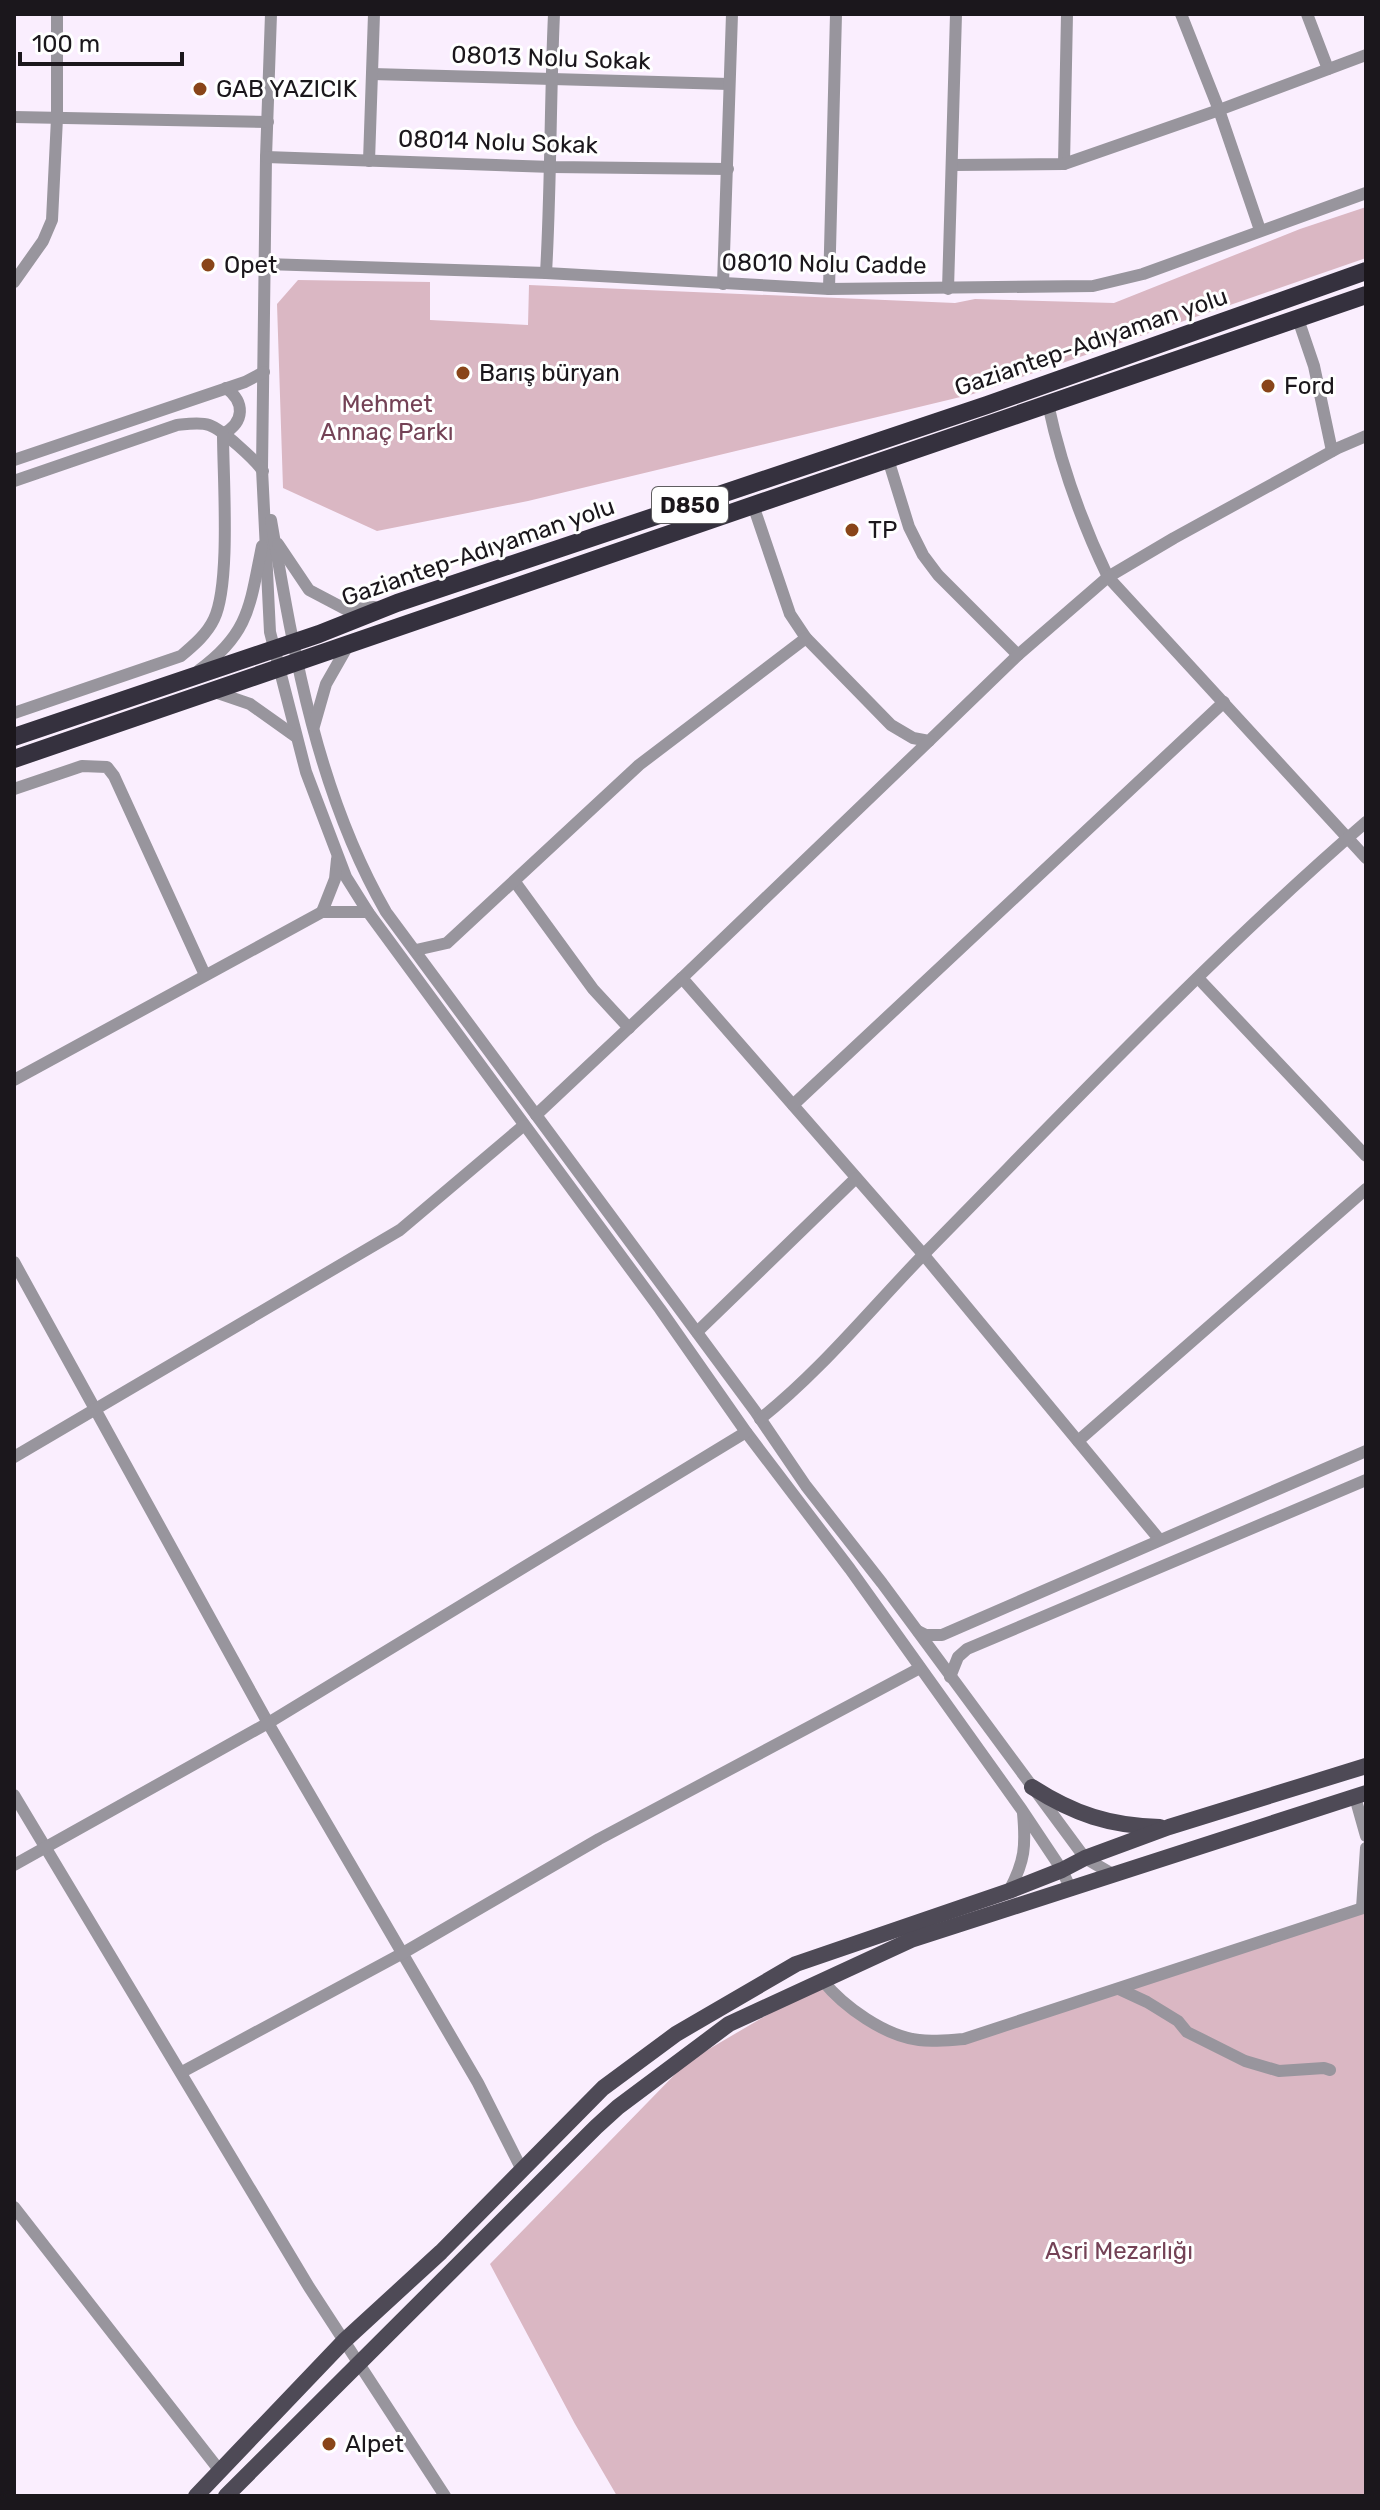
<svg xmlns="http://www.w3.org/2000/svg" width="1380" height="2510" viewBox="0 0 1380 2510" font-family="Rubik,sans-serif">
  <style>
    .green { fill: #dab7c3 }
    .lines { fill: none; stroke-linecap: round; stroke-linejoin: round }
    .minor { stroke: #98959d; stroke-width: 12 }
    .major { stroke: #4e4a56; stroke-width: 16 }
    .highway { stroke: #35313e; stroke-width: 18 }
    .poi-dot { fill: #894519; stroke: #fff; stroke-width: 3 }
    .labels { text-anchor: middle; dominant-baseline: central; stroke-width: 6; stroke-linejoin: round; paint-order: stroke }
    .shield { fill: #fff; stroke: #5f5d60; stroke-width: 2 }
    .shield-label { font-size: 22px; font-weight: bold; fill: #1b171c }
    .street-label { font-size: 24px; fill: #1b171c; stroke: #fff }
    .poi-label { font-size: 24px; fill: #1b171c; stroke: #fff; text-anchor: start }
    .park-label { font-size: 24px; fill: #744256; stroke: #fff }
  </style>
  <rect width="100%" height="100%" fill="#faeefe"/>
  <g class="green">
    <polygon points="1366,207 1366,258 973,394 528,501 377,531 283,488 277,304 298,280 430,282 430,320 528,325 529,285 955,303 975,299 1114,303 1300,229"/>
    <polygon points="1366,1902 1366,2496 617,2496 575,2424 490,2264 687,2062 823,1982 891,2033 963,2042"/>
  </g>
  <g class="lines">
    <g class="minor">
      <polyline points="271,14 266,157 262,469 270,632 306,772 346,877 368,912 660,1309 746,1432 850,1569 1022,1810 1062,1870 1071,1890"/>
      <polyline points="1181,14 1219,110 1260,230"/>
      <polyline points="1307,14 1328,69"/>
      <polyline points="372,74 729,84"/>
      <polyline points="14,117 268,122"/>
      <polyline points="266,157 552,167 728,169"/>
      <polyline points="369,161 374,14"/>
      <polyline points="1064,164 1067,14"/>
      <polyline points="952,165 1064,164 1219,110 1366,55"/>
      <polyline points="265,264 546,273 829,289 1093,286 1143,274 1366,193"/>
      <path d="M546 273C551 187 550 101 554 14"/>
      <polyline points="14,282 43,241 52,220 57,118 57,14"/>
      <polyline points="723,284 732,14"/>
      <polyline points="829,289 836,14"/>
      <polyline points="948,289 956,14"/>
      <polyline points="1298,319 1314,366 1332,451"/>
      <path d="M1048 404C1061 465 1081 521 1108 577L1366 858"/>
      <path d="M223 434C245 422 245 402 226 388"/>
      <polyline points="888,459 909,527 923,555 938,575 1018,655"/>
      <polyline points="14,460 245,382 264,372"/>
      <path d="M14 481 177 425C187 424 200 422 209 425 223 430 254 459 263 471"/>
      <polyline points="753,505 790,614 806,638 891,725 913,738 929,741 1018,655 1108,577 1174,538 1338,448 1366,436"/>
      <path d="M271 520C294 654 317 792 386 912L755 1411 806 1486 882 1583 1085 1858 1114 1875"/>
      <polyline points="278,544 309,590 347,610 374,607"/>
      <path d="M199 670C250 633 250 604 262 546"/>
      <polyline points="212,691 250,704 295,736"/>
      <path d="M14 713 181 656C194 645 207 634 214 619 231 584 223 477 223 434"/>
      <polyline points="314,726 326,684 350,642"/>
      <polyline points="929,741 682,978 923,1254 1159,1539"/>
      <polyline points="14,789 82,766 107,767 114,776 205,975"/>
      <polyline points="515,882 593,989 629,1028"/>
      <polyline points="322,912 335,879 337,859"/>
      <polyline points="416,950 447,943 639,765 806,638"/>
      <polyline points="1198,978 1366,1156"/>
      <polyline points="14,1080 322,912 368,912"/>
      <polyline points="793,1105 1224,702"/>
      <polyline points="536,1115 682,978"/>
      <polyline points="14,1262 268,1723 478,2083 522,2170"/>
      <polyline points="697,1332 856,1178"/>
      <path d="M760 1419C822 1370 872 1307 927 1251 1070 1106 1211 956 1366 822"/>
      <polyline points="1078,1441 1366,1189"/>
      <polyline points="14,1457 400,1230 523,1126"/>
      <polyline points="918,1631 926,1635 942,1635 1366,1451"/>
      <polyline points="950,1677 958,1657 967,1649 1366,1480"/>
      <polyline points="14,1795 309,2287 445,2496"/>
      <polyline points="1355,1797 1366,1836"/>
      <polyline points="14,1865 268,1723 746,1432"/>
      <path d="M1009 1891C1025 1861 1026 1846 1023 1813"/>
      <polyline points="1362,1908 1366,1848"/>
      <path d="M823 1981C844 2007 885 2036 919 2040 933 2042 949 2040 964 2039L1366 1907"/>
      <polyline points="1119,1989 1147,2002 1178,2021 1187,2032 1245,2061 1279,2071 1324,2068 1330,2070"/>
      <polyline points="182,2072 403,1953 599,1839 920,1668"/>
      <polyline points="14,2207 220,2471"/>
    </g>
    <g class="major">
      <path d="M1032 1787C1074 1814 1110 1826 1160 1827"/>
      <polyline points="196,2496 344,2341 441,2252 603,2088 676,2034 796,1964 1009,1891 1062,1870 1085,1858 1169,1827 1366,1766"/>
      <polyline points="226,2496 596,2127 618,2107 729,2024 911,1940 1366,1793"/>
    </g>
    <g class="highway">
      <polyline points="14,737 319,634 397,603 987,405 1366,271"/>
      <polyline points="14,759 1366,295"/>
    </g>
  </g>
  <g class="poi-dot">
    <circle cx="200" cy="89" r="8"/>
    <circle cx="208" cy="265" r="8"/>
    <circle cx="463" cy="373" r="8"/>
    <circle cx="1268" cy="386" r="8"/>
    <circle cx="852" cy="530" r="8"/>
    <circle cx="329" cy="2444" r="8"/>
  </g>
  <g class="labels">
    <rect class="shield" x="652" y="487" width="76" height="36" rx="6"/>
    <g class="shield-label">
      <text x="690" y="505">D850</text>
    </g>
    <g class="street-label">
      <text transform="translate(551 58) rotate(2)">08013 Nolu Sokak</text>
      <text transform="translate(498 142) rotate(2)">08014 Nolu Sokak</text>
      <text transform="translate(824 264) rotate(1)">08010 Nolu Cadde</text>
      <text transform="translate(1091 342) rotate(-19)">Gaziantep-Adıyaman yolu</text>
      <text transform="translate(478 552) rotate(-19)">Gaziantep-Adıyaman yolu</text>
    </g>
    <g class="poi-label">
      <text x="216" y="89">GAB YAZICIK</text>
      <text x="224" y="265">Opet</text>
      <text x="479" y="373">Barış büryan</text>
      <text x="1284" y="386">Ford</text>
      <text x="868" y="530">TP</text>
      <text x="345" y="2444">Alpet</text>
    </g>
    <g class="park-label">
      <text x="387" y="404">Mehmet<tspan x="387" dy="28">Annaç Parkı</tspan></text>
      <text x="1119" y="2251">Asri Mezarlığı</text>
    </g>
  </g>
  <rect width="1380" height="2510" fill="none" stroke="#1b171c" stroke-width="32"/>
  <path d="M20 52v12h162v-12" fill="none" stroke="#1b171c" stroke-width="4"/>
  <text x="32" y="52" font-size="24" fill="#1b171c" stroke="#ffffff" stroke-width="6" paint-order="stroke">100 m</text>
</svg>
